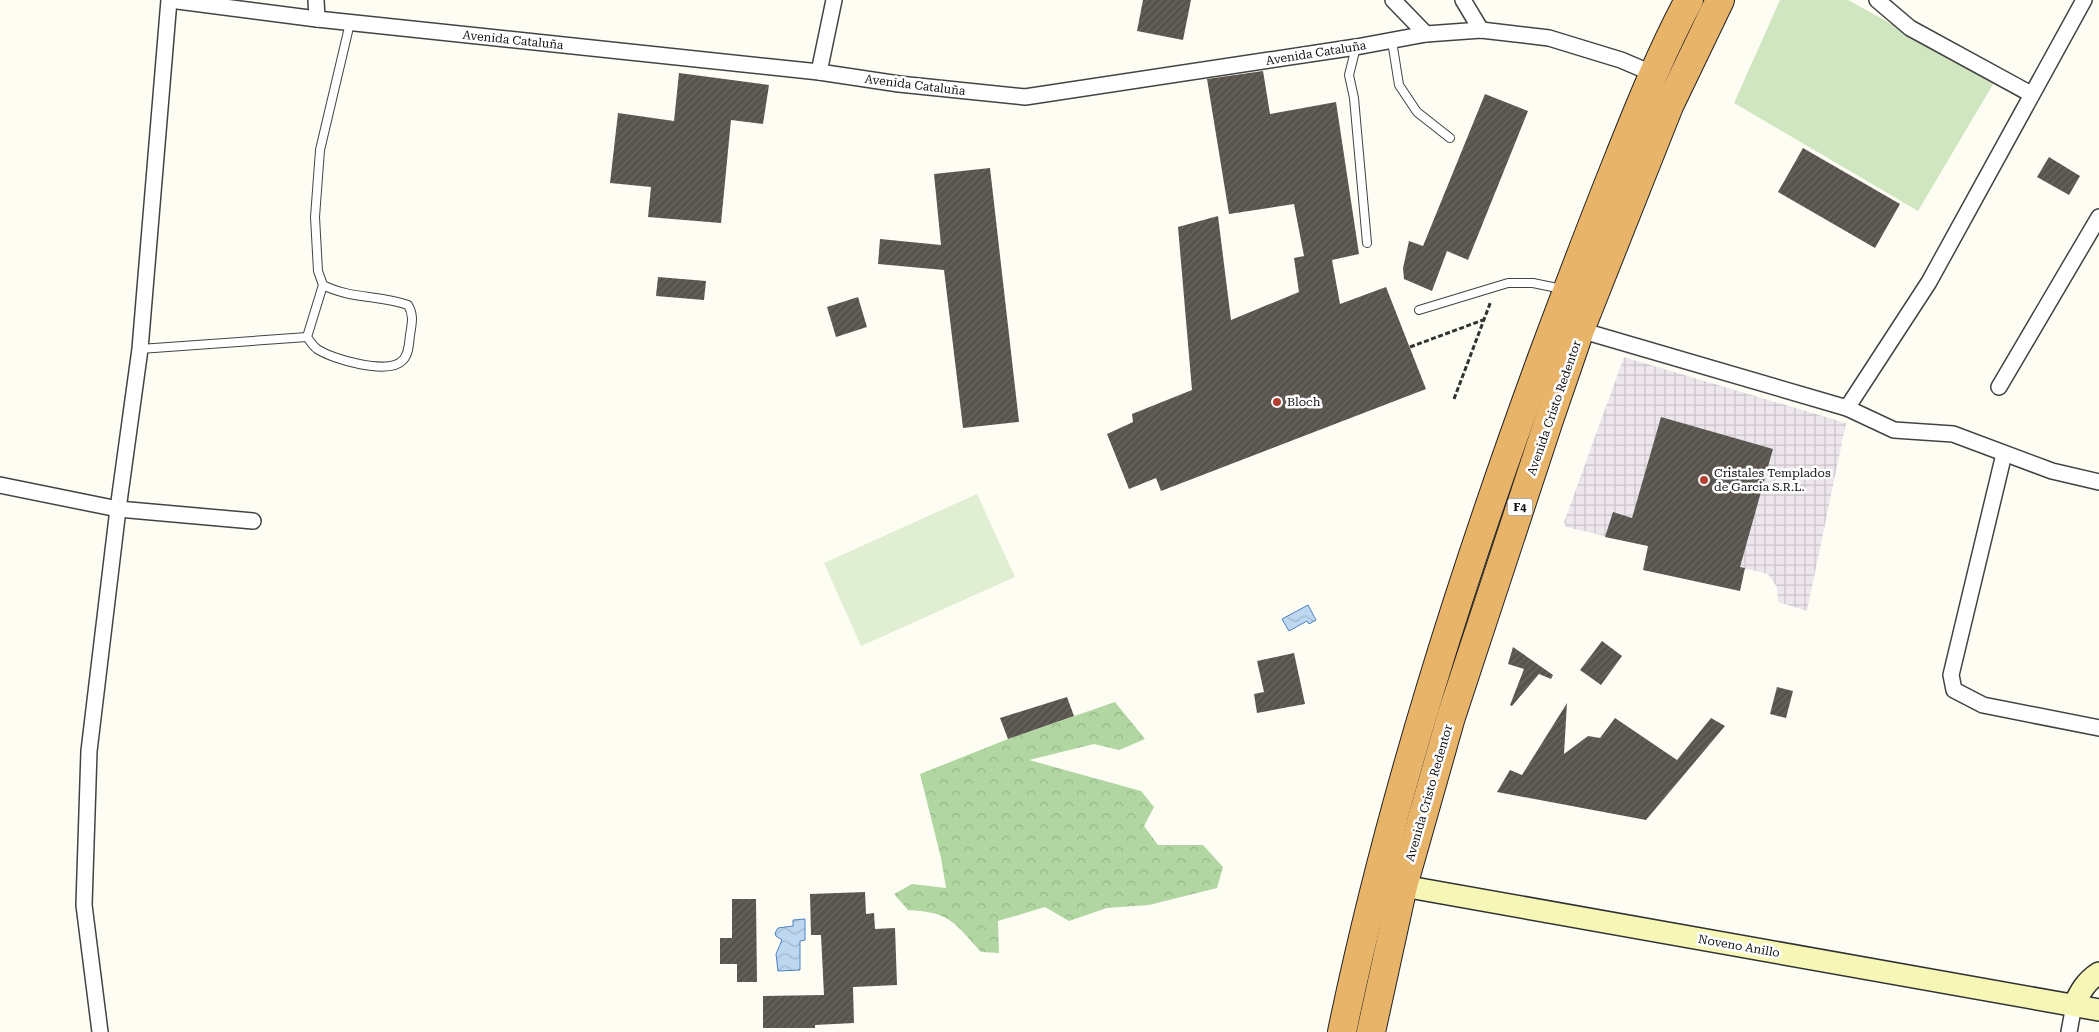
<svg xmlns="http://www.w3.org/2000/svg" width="2099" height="1032" viewBox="0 0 2099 1032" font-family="'Roboto Serif',serif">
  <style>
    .industrial { fill: url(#industrial-grid) }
    .grass { fill: #cfe6c0 }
    .forest { fill: url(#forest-crowns) }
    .pitch { fill: #e0eed1 }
    .water { fill: url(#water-waves); stroke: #4b82c1 }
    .building { fill: url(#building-hatch) }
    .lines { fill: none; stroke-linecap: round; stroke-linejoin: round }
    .lane-casing { stroke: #434343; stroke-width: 10 }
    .street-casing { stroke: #434343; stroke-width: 18 }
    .secondary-casing { stroke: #323232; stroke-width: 24 }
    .highway-casing { stroke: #212121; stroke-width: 30 }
    .path { stroke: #323232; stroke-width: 3; stroke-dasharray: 5 2.5; stroke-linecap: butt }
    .lane { stroke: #fff; stroke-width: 8 }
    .street { stroke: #fff; stroke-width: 15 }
    .secondary { stroke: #f6f7b6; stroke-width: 21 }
    .highway { stroke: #e7b46a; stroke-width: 28 }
    .poi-dot { fill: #b44034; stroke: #fff; stroke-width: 2 }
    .labels { text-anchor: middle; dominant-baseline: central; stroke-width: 5; stroke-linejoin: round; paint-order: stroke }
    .shield { fill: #fff; stroke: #585858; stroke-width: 1 }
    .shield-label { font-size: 11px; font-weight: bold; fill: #101010 }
    .street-label { font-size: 12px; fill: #101010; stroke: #fff }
    .poi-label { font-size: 12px; fill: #101010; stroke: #fff; text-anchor: start }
  </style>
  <defs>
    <pattern id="industrial-grid" width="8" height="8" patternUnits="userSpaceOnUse" patternTransform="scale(1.25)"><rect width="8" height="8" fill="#ede6ed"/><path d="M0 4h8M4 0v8" fill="none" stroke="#cac4ca"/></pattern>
    <pattern id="forest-crowns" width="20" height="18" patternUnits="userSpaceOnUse" patternTransform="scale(1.25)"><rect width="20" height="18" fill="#b1d6a1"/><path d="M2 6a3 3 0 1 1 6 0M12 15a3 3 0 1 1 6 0" fill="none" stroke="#97b78a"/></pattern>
    <pattern id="water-waves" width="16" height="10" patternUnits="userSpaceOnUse" patternTransform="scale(1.25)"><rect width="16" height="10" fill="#bdd7f1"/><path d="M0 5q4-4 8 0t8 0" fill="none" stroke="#a1b8ce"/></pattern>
    <pattern id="building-hatch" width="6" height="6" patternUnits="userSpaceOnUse" patternTransform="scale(1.25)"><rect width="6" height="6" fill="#58534d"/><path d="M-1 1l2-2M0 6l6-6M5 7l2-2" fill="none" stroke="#6b6762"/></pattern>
  </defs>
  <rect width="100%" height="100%" fill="#fefdf4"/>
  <polygon class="industrial" points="1624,357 1846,423 1807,611 1778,602 1777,587 1768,574 1566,527 1564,522"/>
  <polygon class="grass" points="1780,0 1848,0 1995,81 1918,211 1734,103"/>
  <path class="forest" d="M1115 702 1145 739 1119 750 1094 744 1029 760 1141 791 1154 807 1144 826 1158 845H1203L1223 867 1217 888 1149 905 1107 908 1069 921 1045 907 998 921 999 953 981 952C954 923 951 912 908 910L894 894 912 884 946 888 941 858 920 774 1008 739Z"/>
  <polygon class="pitch" points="977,494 1015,577 861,646 824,563"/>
  <g class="water">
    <polygon points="1308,605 1316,620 1309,624 1307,621 1289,631 1282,619"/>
    <polygon points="805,919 805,940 800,941 800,970 778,971 776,954 782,940 776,936 775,933 778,928 793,926 793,920"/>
  </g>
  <g class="building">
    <polygon points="1143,0 1191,0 1183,40 1137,31"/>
    <polygon points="1263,71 1270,114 1336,102 1359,254 1332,260 1340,304 1386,287 1426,389 1161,491 1156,478 1129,489 1107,434 1133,422 1132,414 1192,390 1178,227 1218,216 1231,320 1299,292 1294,258 1304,256 1294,204 1229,214 1207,79"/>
    <polygon points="679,73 769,85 763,124 731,120 721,223 648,217 651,187 610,183 618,113 674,121"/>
    <polygon points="1485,94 1528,111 1468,260 1447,251 1432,291 1404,279 1403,268 1409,241 1423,246"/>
    <polygon points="1803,148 1900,204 1875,248 1778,192"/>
    <polygon points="2049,157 2080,176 2069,195 2037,177"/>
    <polygon points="990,168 1019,422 963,428 944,270 878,264 880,239 941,245 934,174"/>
    <polygon points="658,277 706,281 704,300 656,296"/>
    <polygon points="858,297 867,327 836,337 827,307"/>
    <polygon points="1661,417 1773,449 1740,567 1745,568 1740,591 1643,570 1648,546 1605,537 1613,512 1632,518"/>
    <polygon points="1602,641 1622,656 1601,685 1580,670"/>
    <polygon points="1513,647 1553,675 1551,679 1539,674 1512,706 1510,705 1524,669 1508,664"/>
    <polygon points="1294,653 1305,704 1257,713 1254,694 1264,692 1257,661"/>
    <polygon points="1777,687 1793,691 1786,718 1770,714"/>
    <polygon points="1067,697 1074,716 1008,739 1000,718"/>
    <polygon points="1567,703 1564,754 1588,736 1600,738 1615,718 1677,760 1711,718 1725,726 1646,820 1497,792 1510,770 1522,775"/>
    <polygon points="865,892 866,914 874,913 875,929 895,928 897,985 853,987 854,1023 815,1025 815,1028 763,1028 763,996 824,995 821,935 811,935 810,894"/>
    <polygon points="732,899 756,899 757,982 737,982 737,964 720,964 720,938 732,938"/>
  </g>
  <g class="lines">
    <defs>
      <g id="lane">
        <polyline points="1392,41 1399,85 1417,112 1450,138"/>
        <polyline points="1356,47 1349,75 1354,98 1367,243"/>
        <path d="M323 285C350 299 380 295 408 305 414 315 412 323 410 335 409 343 409 354 403 360 389 376 332 359 317 349 313 346 310 341 307 337L323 285 318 271 315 217 320 150 350 23"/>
        <polyline points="1419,310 1508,283 1533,283 1562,289"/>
        <polyline points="140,349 307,337"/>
      </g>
      <g id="street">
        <polyline points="170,0 317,19 819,72 899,84 1025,97 1356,47 1426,34 1481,30 1549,38 1621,60 1654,74"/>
        <polyline points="316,0 317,19"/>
        <polyline points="1393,0 1426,34"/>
        <polyline points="1463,0 1481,30"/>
        <polyline points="1877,0 1910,28 2031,94"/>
        <polyline points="819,72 834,0"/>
        <polyline points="1580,330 1847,408 1894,430 1953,434 2052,471 2099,482"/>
        <polyline points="1999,387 2099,217"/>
        <polyline points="1847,408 1929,282 2084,0"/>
        <polyline points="2004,454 1951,675 1954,690 1983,705 2099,728"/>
        <polyline points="0,485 118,509 253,521"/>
        <polyline points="100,1032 84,905 89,751 118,509 140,349 169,0"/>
        <polyline points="2069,1032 2074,1005"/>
      </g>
      <g id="secondary">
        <polyline points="1403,886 2099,1010"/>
        <path d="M2074 1005C2080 992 2086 981 2099 973"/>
      </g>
      <g id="highway">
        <path d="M1342 1032C1390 801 1462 576 1543 355 1568 288 1593 222 1620 155 1641 103 1662 50 1689 0"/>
        <polyline points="1371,1032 1403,886 1451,717 1549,420 1580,330 1669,106 1720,0"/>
      </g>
    </defs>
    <use href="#lane" class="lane-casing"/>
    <use href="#street" class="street-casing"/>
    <use href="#secondary" class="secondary-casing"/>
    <use href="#highway" class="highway-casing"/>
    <g class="path">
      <polyline points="1410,347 1483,320"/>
      <polyline points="1454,399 1491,301"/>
    </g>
    <use href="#lane" class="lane"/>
    <use href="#street" class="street"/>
    <use href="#secondary" class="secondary"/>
    <use href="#highway" class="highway"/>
  </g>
  <g class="poi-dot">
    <circle cx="1277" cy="402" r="5"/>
    <circle cx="1704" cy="480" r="5"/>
  </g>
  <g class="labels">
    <rect class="shield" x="1507.5" y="498.5" width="25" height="17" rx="4"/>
    <g class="shield-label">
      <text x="1520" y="507">F4</text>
    </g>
    <g class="street-label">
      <text transform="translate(513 40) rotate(6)">Avenida Cataluña</text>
      <text transform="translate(1316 53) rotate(-9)">Avenida Cataluña</text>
      <text transform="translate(915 85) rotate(7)">Avenida Cataluña</text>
      <text transform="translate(1554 408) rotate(-71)">Avenida Cristo Redentor</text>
      <text transform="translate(1429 793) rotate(-74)">Avenida Cristo Redentor</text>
      <text transform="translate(1739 946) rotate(10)">Noveno Anillo</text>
    </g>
    <g class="poi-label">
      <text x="1287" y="402">Bloch</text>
      <text x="1714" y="473">Cristales Templados<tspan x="1714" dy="14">de Garcia S.R.L.</tspan></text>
    </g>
  </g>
</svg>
